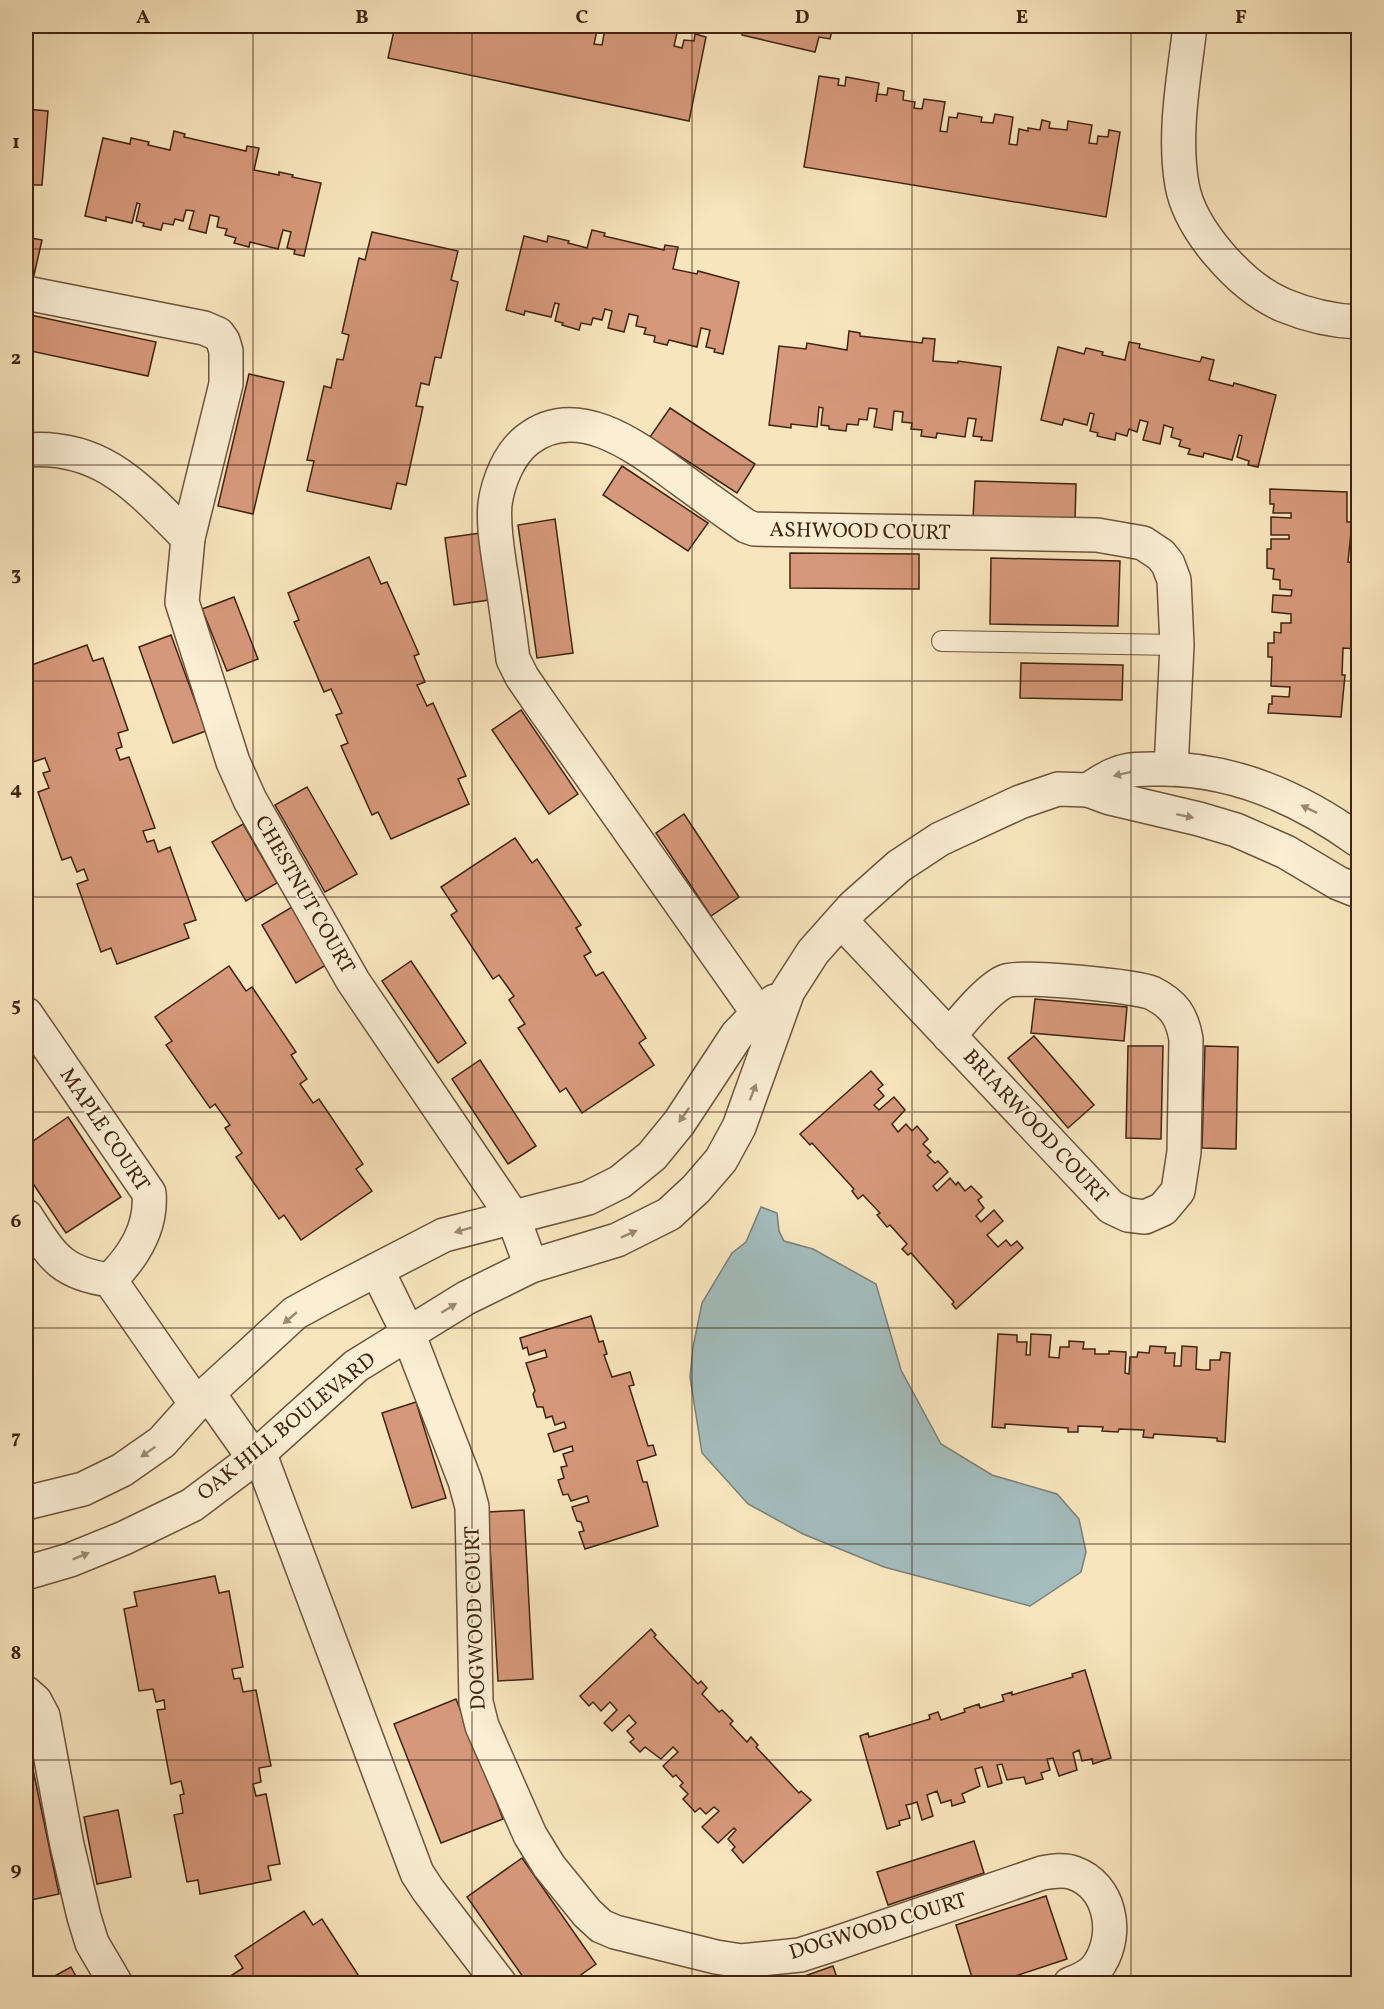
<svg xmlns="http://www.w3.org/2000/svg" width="1384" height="2009" viewBox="0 0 1384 2009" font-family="Vollkorn,serif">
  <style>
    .water { fill: #a3bcbc; stroke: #7b7f78; stroke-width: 1.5 }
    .building { fill: #d6987a; stroke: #402412; stroke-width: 1.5 }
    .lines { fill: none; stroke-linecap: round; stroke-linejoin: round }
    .service-casing { stroke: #6e543d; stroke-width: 22 }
    .minor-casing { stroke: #6e543d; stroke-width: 36 }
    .service { stroke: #faeed4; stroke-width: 20 }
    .minor { stroke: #faeed4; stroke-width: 33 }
    .oneway { fill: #9d8973 }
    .grid { fill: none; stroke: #402412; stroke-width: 1.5; stroke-opacity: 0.55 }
    .labels { text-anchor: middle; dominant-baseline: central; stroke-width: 4.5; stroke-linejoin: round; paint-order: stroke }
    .street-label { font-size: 21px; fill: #402412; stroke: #faeed4 }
    .neatline { fill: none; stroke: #402412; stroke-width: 2 }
    .grid-label { font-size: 20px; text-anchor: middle; font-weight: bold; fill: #402412 }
  </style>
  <rect width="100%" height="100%" fill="#f8e5bd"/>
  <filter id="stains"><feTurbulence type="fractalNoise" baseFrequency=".00333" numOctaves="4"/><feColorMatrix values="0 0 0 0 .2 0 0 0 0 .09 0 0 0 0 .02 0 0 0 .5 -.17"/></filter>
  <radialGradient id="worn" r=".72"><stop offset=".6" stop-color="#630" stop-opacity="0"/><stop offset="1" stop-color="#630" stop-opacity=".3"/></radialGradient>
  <polygon class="water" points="761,1207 777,1213 779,1231 784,1241 813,1249 876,1284 901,1370 941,1444 992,1475 1057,1494 1079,1519 1086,1552 1081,1572 1030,1606 884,1567 803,1534 748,1504 702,1453 690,1377 693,1347 702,1303 732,1253 746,1242"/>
  <g class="building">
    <polygon points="395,26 527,26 527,28 533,29 533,26 598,26 594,44 602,45 605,29 626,31 627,26 637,26 636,29 653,33 654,26 678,29 674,46 682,48 684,40 694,41 695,34 706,37 689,121 388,58"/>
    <polygon points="744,26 833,26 830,39 819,37 815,52 742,35"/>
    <polygon points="819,76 839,79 838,85 845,86 846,77 879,83 876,102 877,94 887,95 888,88 904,91 903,100 915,102 914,108 922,109 924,99 945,102 940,131 947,132 949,117 957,118 958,113 982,117 981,122 993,123 995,114 1013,117 1009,144 1017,145 1019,129 1028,131 1028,128 1040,130 1042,120 1050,122 1049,128 1067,130 1068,121 1092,125 1089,143 1097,144 1098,136 1108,137 1109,130 1120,132 1106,217 804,167"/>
    <polygon points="26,109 48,111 42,185 31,185 31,181 26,180"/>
    <polygon points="174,131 185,134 184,137 246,151 247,146 259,148 254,170 279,175 279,172 293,175 292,177 321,183 304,256 294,254 295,250 287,248 291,232 283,230 278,249 250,242 249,247 234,243 236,238 225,235 227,229 217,227 219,217 210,215 206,233 189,229 194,211 186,210 183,221 175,219 173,225 163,223 161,230 143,226 144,223 136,221 140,204 137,203 132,223 106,217 106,221 85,216 103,138 130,144 131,138 149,142 148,145 170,150"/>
    <polygon points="592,230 605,233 604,236 664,250 665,245 678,247 673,269 697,274 698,271 739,282 723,354 714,352 715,349 706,347 710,330 701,328 697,347 669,340 667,345 654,342 655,336 644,334 646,328 636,326 638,316 629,314 624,332 608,328 612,311 605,309 602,320 593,318 591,325 581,323 579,330 562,325 563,323 555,321 559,304 555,303 551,317 525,311 524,315 506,310 524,236 547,242 548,236 569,241 568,243 587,248"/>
    <polygon points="372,232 458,251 451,280 458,282 441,358 435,357 429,385 421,383 416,406 423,407 406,485 397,483 391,509 307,491 314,461 307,460 324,386 331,388 337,359 343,360 349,335 342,333 359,258 365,260"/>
    <polygon points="26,237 42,240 34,275 26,273"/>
    <polygon points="26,314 156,342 148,376 26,350"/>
    <polygon points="849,331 860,333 860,336 922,343 923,338 935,339 933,361 958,363 958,361 1001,367 992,441 981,440 982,437 973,436 976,419 968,418 965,437 937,433 936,438 921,436 922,430 911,429 912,423 902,422 903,412 894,411 892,430 874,427 877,409 869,408 867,420 859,419 858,425 847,424 846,431 829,429 829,426 821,425 823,408 819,407 817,427 791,424 791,428 769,425 779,346 806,349 807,343 847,350"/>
    <polygon points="1129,342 1140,344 1139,348 1200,362 1202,357 1214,360 1209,380 1233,386 1234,383 1276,395 1258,467 1248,465 1249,461 1237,457 1242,436 1239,435 1232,460 1204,453 1203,457 1188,454 1190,449 1179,446 1181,440 1171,437 1173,428 1164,425 1160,444 1143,440 1148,422 1140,420 1137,432 1129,429 1127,436 1116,433 1115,440 1097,436 1098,433 1090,431 1094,414 1090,413 1087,425 1064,419 1062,425 1041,420 1058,347 1084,354 1086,348 1103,352 1102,355 1125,360"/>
    <polygon points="249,374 284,382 253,514 218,506"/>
    <polygon points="670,408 755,464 737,493 650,437"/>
    <polygon points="622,466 708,523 688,551 603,495"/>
    <polygon points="975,481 1076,484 1075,520 973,518"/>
    <polygon points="1270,489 1347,492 1347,522 1352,522 1348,562 1358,563 1358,649 1343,648 1342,675 1345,675 1341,717 1268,713 1269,704 1272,704 1272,696 1289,697 1290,687 1271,686 1272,657 1268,657 1268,643 1274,643 1274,632 1281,633 1281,623 1291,623 1291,614 1272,612 1273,595 1291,596 1292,590 1280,589 1280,580 1273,579 1274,569 1267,568 1267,549 1271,549 1271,539 1289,539 1289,535 1271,535 1271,517 1291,518 1291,513 1273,513 1274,504 1270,504"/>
    <polygon points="555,519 573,653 537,658 518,525"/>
    <polygon points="480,533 489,600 454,605 445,538"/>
    <polygon points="790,553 919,554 919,589 790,588"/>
    <polygon points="369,557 381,584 387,582 419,654 414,656 425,682 417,685 427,706 433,703 466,776 458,779 469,804 391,839 378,812 372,815 341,746 348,743 336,715 342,713 331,689 324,692 294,622 299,620 288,593"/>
    <polygon points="991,558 1120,561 1118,626 990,624"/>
    <polygon points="234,597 258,659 227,671 202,609"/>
    <polygon points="171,635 206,731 173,743 139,647"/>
    <polygon points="87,645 93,661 103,658 128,730 118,733 122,747 116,749 120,760 129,757 155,828 143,831 147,842 154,840 158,852 170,847 196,920 184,924 189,938 117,964 111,948 101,952 77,884 88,880 84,869 77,872 71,857 62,860 38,792 49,788 43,773 50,771 45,758 33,762 26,740 26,667"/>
    <polygon points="1021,663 1123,665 1122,700 1020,698"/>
    <polygon points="521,710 578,794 549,814 492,730"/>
    <polygon points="307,787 357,874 325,892 275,805"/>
    <polygon points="684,814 739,897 711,916 656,833"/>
    <polygon points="243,824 277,883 246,901 212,842"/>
    <polygon points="515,838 532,863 537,859 581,925 576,928 591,952 584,956 596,976 603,972 646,1038 639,1043 654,1065 582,1113 566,1088 560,1092 518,1028 525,1024 509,1000 514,996 499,975 493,979 451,915 457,911 441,887"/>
    <polygon points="292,907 326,965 296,983 262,925"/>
    <polygon points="411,961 466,1043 438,1063 382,981"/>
    <polygon points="229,966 246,991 252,987 296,1052 291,1055 307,1079 300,1084 313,1103 319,1099 363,1164 356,1169 372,1191 301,1240 284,1215 279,1219 236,1157 242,1153 225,1128 230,1125 215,1104 210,1108 166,1045 172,1041 155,1017"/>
    <polygon points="1035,999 1127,1007 1124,1041 1031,1033"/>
    <polygon points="1034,1036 1094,1105 1068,1128 1008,1058"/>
    <polygon points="1128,1046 1163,1046 1161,1139 1126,1138"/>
    <polygon points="1205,1046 1238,1047 1236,1149 1202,1148"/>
    <polygon points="480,1060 536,1146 508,1164 452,1079"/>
    <polygon points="871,1071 883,1085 878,1089 884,1096 874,1105 879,1110 894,1097 905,1110 892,1124 898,1132 906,1124 912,1131 917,1126 928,1139 923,1144 931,1152 927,1155 935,1163 938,1161 948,1172 933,1186 937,1191 950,1178 956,1185 958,1182 965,1191 971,1186 982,1197 978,1200 984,1208 976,1216 981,1222 994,1210 1003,1221 987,1235 998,1247 1006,1240 1011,1246 1017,1241 1023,1248 956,1309 952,1304 954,1302 911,1253 908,1255 902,1249 907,1244 890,1225 887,1227 877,1215 880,1213 863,1195 858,1199 852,1191 854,1189 812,1143 810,1145 800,1134"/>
    <polygon points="68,1117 121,1197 66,1233 26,1173 26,1146"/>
    <polygon points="591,1316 599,1342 603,1341 607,1354 604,1355 612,1377 630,1372 634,1385 629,1386 648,1446 653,1445 656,1455 637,1461 643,1482 647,1482 658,1526 585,1549 579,1532 584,1531 581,1522 577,1521 572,1507 589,1502 587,1496 571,1501 568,1494 563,1495 558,1480 564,1478 561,1467 567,1466 563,1454 573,1451 572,1446 554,1452 548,1434 566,1428 565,1424 564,1422 555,1425 552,1416 546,1418 543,1407 537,1407 533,1394 535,1391 526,1363 547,1357 545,1350 529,1355 527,1347 523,1349 520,1338"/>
    <polygon points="998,1334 1017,1335 1017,1342 1027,1342 1026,1355 1030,1355 1031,1334 1051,1335 1049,1357 1059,1358 1060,1347 1069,1347 1069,1341 1084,1342 1083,1349 1095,1349 1095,1354 1109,1354 1109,1351 1126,1352 1125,1373 1129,1374 1130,1357 1137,1357 1138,1352 1149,1353 1150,1346 1166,1347 1165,1353 1175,1353 1174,1366 1181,1366 1182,1346 1197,1347 1196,1369 1202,1370 1210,1370 1210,1360 1220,1360 1221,1352 1230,1353 1225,1442 1217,1441 1217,1438 1154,1434 1153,1438 1143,1437 1144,1430 1119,1429 1118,1432 1102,1431 1103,1427 1078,1426 1078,1432 1068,1432 1068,1428 1005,1424 1005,1428 992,1427"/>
    <polygon points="416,1402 446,1498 412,1508 382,1413"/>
    <polygon points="524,1510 533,1679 498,1681 488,1512"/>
    <polygon points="215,1576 219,1593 229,1591 243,1667 232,1669 234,1679 240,1678 243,1692 256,1690 271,1766 259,1768 261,1782 253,1784 256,1796 266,1794 280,1864 268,1866 271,1880 200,1894 198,1880 187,1882 174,1815 183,1813 180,1795 184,1794 181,1781 171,1784 157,1710 165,1709 164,1700 156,1702 153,1689 139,1691 124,1609 137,1606 134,1592"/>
    <polygon points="651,1629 656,1635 654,1637 698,1684 701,1681 707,1688 702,1694 719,1712 722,1710 733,1721 730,1724 747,1742 751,1737 758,1745 756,1747 799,1793 801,1791 811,1800 743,1863 732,1850 735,1847 728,1839 736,1830 734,1828 718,1843 702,1827 719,1811 714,1807 706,1814 700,1808 695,1812 683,1799 688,1794 680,1786 683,1783 676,1775 673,1777 663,1766 678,1752 673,1747 661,1759 645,1747 640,1752 630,1742 634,1739 627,1731 636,1723 629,1715 612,1731 604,1723 617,1710 610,1702 601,1711 593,1702 589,1706 580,1696"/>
    <polygon points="1085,1670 1111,1758 1093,1764 1092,1759 1082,1761 1079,1750 1073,1753 1077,1770 1059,1776 1053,1758 1047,1759 1050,1770 1041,1773 1043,1779 1026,1784 1024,1777 1007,1780 1002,1764 997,1765 1002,1783 988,1787 982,1767 975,1769 980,1786 962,1794 965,1802 952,1806 951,1800 941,1803 937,1791 927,1795 933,1816 922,1820 917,1802 911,1804 906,1805 910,1818 899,1821 900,1825 887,1829 860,1736 868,1733 869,1737 930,1719 929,1715 938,1712 941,1720 965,1712 964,1709 979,1704 980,1708 1004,1701 1002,1695 1012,1692 1012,1695 1073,1677 1072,1674"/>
    <polygon points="456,1699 503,1819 441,1843 394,1724"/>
    <polygon points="31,1760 59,1894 26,1901 26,1761"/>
    <polygon points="118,1810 131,1877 97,1884 84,1817"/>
    <polygon points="974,1841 984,1873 888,1905 877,1872"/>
    <polygon points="522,1858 596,1964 568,1984 528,1984 467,1897"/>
    <polygon points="1046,1896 1067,1959 991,1984 974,1984 956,1925"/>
    <polygon points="304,1911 313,1925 322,1919 364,1984 238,1984 232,1975 243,1968 235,1956"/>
    <polygon points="833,1966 839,1984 782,1984"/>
    <polygon points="71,1967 80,1984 40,1984"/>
  </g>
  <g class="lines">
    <defs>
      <polyline id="service" points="942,641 1177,645"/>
      <g id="minor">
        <path d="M1190 26C1184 78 1173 133 1182 185 1190 230 1241 287 1283 305 1307 315 1333 321 1358 322"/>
        <polyline points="26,293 204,328 218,334 223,341 226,351 226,384 188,538 182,602 233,762 250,800 353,981 513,1217 531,1266"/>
        <path d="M26 450C102 444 139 489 188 538"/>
        <path d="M1088 790C1097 784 1107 777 1116 774 1130 768 1148 769 1162 769 1234 769 1301 799 1358 840"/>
        <path d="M841 921 1111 1207 1128 1215 1145 1217 1163 1209 1178 1191 1184 1152 1186 1039C1182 1016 1174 1004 1152 993 1137 986 1021 975 1006 981 989 987 962 1021 949 1036"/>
        <path d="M758 1013 544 709 522 677 513 659C509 628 505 598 500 568 497 547 493 525 495 504 498 482 509 454 527 440 577 400 638 448 679 478 701 494 723 510 746 526L754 529 1097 535 1143 543 1161 555 1168 564 1174 580 1177 645 1171 769"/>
        <path d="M26 1014 149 1193C152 1228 134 1256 110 1280"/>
        <path d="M26 1216C52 1256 60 1273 110 1280L196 1404"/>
        <path d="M377 1270 408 1333 465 1481 472 1507 476 1702 482 1726 530 1835 549 1866 587 1913 601 1926 615 1932 716 1957 741 1961 800 1955 834 1944 1042 1873C1053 1871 1064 1869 1074 1873 1110 1886 1119 1932 1100 1963 1094 1974 1081 1980 1070 1984"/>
        <polyline points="208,1393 254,1458"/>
        <polyline points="259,1452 417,1873 428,1890 500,1984"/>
        <polyline points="26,1503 83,1489 122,1470 162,1442 196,1404 295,1313 328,1295 444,1235 588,1198 620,1182 652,1156 679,1123 737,1035 758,1013 775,1001"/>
        <polyline points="26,1573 70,1560 124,1538 192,1505 248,1463 356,1366 466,1298 531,1266 617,1240 669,1214 696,1189 721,1160 739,1127 788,991 813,952 853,907 899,866 940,839 1020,802 1058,789 1088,790 1110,798 1199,819 1236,830 1286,852 1338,883 1358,891"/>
        <polyline points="26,1693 35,1701 43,1716 67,1845 84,1917 92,1943 116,1984"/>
      </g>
    </defs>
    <use href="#service" class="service-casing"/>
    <use href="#minor" class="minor-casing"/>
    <use href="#service" class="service"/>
    <use href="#minor" class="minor"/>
  </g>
  <defs><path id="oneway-solid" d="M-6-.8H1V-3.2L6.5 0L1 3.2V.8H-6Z" transform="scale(1.5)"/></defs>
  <g class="oneway">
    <use href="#oneway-solid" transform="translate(1122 774) rotate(166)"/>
    <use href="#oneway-solid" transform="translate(1309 809) rotate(-154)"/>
    <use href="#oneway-solid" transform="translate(1185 816) rotate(12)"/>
    <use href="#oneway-solid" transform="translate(753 1092) rotate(-69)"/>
    <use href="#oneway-solid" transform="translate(684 1115) rotate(125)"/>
    <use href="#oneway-solid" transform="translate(463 1230) rotate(164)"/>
    <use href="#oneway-solid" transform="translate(629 1234) rotate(-24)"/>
    <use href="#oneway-solid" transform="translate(449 1308) rotate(-32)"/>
    <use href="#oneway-solid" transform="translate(290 1318) rotate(140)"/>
    <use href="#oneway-solid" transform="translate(148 1452) rotate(145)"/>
    <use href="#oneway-solid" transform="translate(81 1556) rotate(-22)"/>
  </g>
  <path class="grid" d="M253 26V1984M472 26V1984M692 26V1984M912 26V1984M1131 26V1984M26 249H1358M26 465H1358M26 681H1358M26 897H1358M26 1112H1358M26 1328H1358M26 1544H1358M26 1760H1358"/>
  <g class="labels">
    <g class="street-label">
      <text transform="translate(860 532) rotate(1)">ASHWOOD COURT</text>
      <text transform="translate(304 895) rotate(60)">CHESTNUT COURT</text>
      <text transform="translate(1035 1127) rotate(47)">BRIARWOOD COURT</text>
      <text transform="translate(104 1130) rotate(56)">MAPLE COURT</text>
      <text transform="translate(287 1427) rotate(-39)">OAK HILL BOULEVARD</text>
      <text transform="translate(476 1618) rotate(-92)">DOGWOOD COURT</text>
      <text transform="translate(878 1927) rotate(-17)">DOGWOOD COURT</text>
    </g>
  </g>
  <rect width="1384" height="2009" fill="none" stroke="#f8e5bd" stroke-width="66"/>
  <rect x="33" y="33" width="1318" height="1943" class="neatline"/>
  <g class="grid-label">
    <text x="143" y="23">A</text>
    <text x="362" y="23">B</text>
    <text x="582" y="23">C</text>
    <text x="802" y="23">D</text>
    <text x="1022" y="23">E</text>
    <text x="1241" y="23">F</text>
    <text x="16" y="148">1</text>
    <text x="16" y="364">2</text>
    <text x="16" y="580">3</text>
    <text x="16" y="795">4</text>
    <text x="16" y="1011">5</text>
    <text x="16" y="1227">6</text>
    <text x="16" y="1443">7</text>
    <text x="16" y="1659">8</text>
    <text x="16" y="1875">9</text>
  </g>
  <rect width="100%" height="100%" filter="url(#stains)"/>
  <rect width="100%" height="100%" fill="url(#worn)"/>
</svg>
